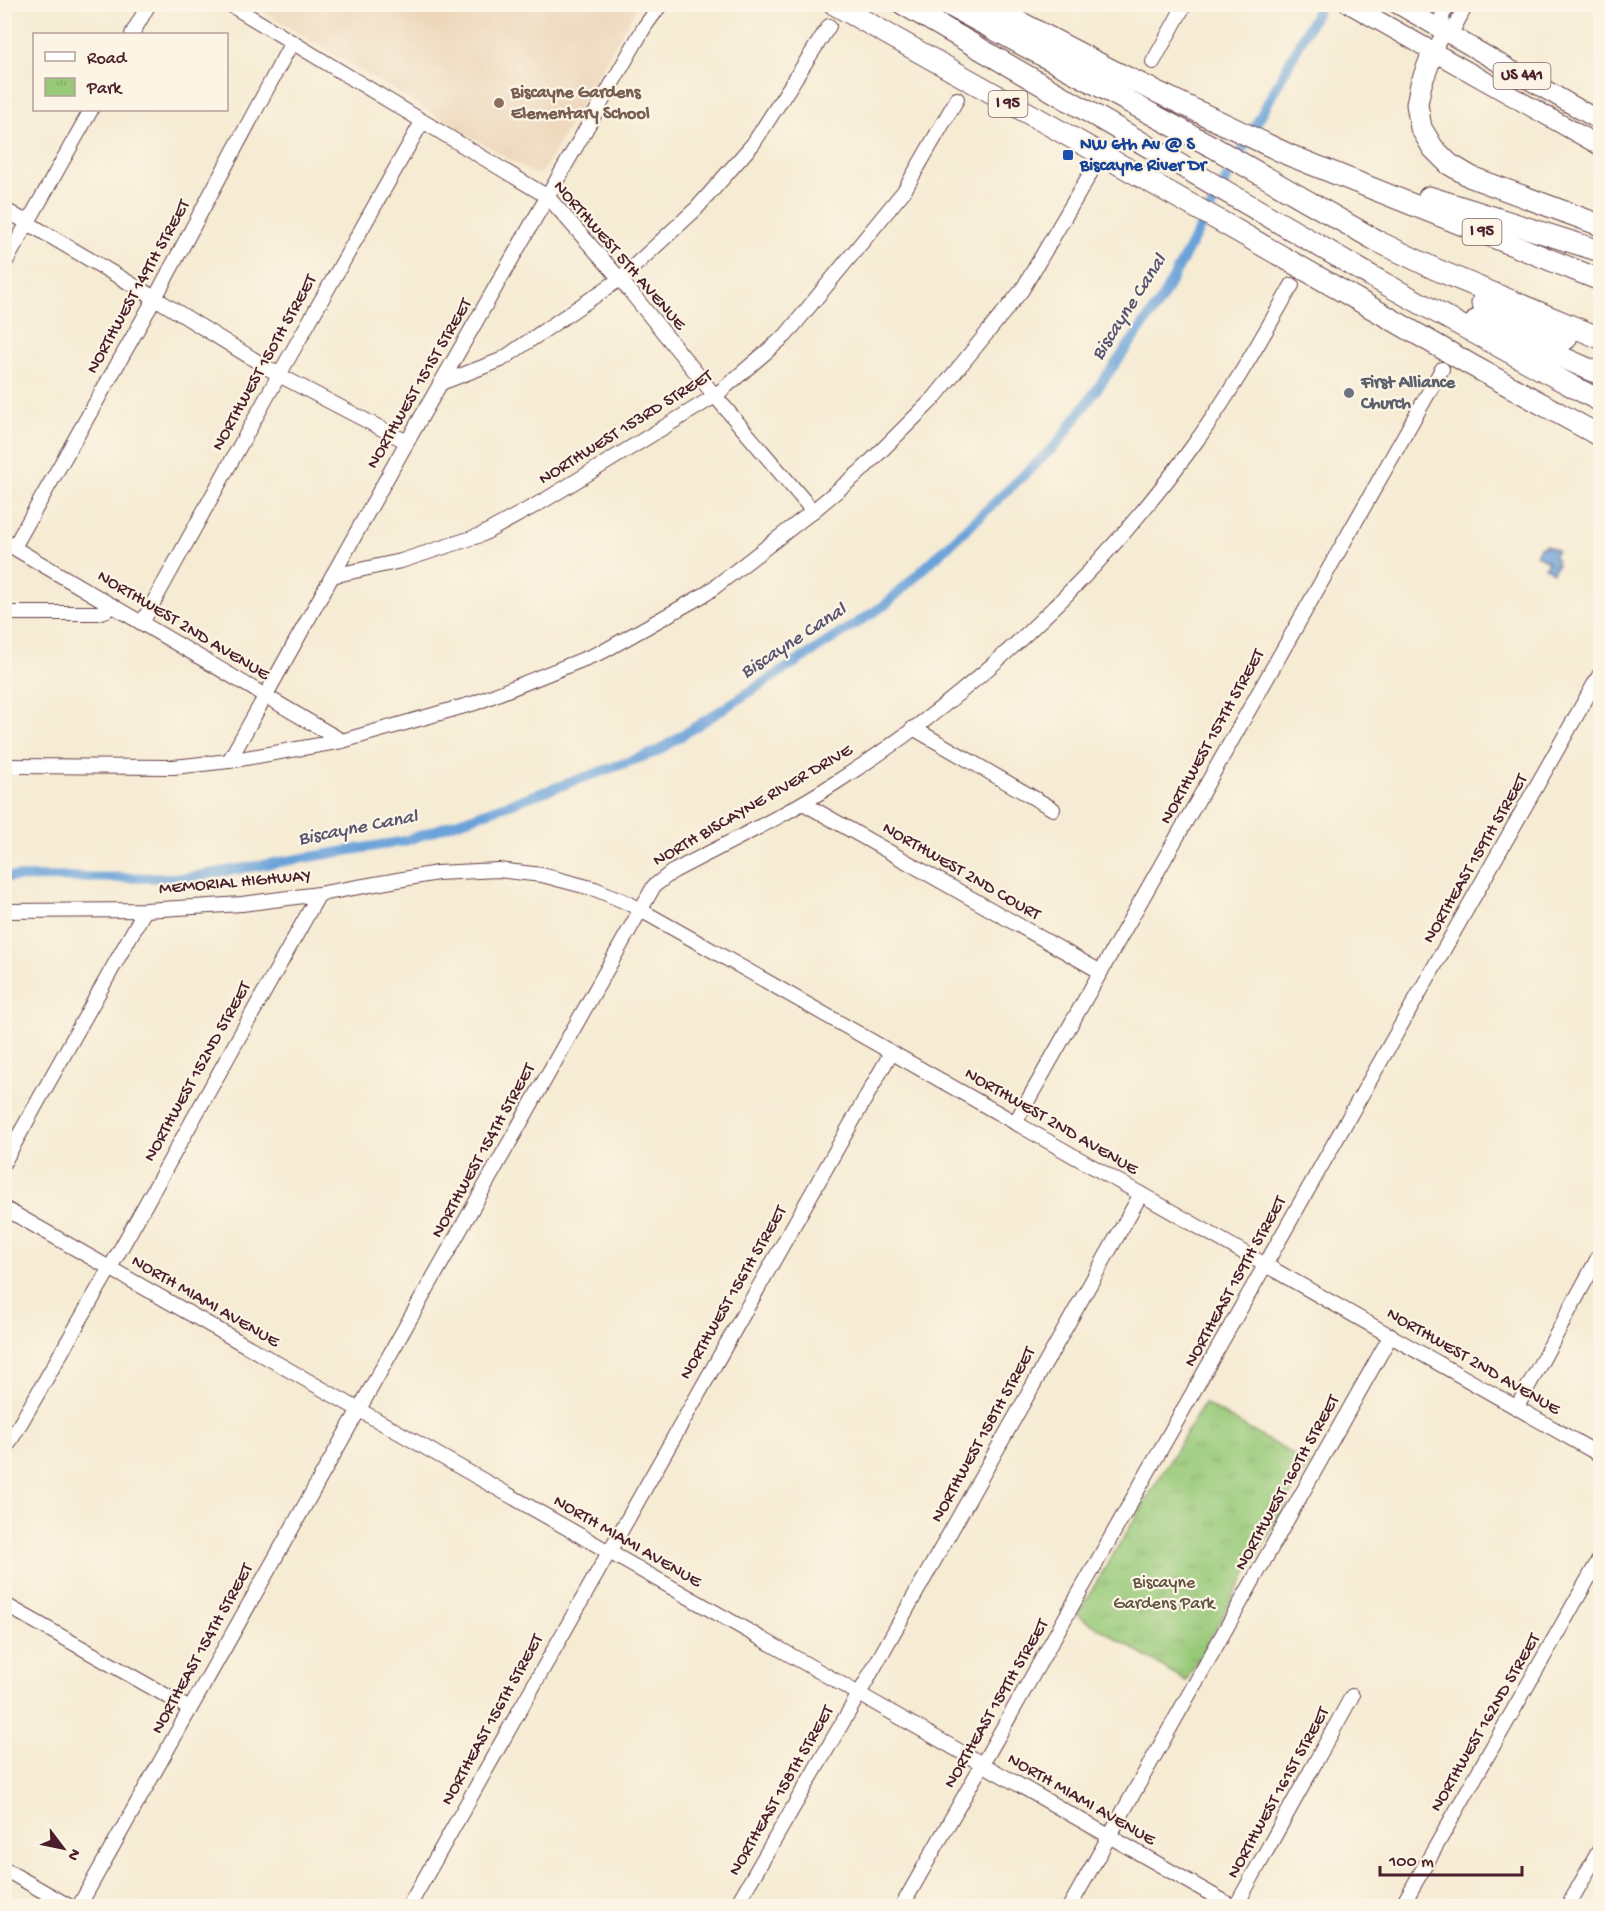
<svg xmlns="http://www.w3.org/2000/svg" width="1605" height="1911" viewBox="0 0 1605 1911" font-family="'Gochi Hand',sans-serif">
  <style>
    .built { fill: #edd7bb }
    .park { fill: url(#park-tufts); stroke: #707452; stroke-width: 1.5 }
    .water { fill: url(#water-waves); stroke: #5a6082; stroke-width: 1.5 }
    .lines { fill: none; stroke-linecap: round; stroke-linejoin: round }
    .canal { stroke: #6ba2d9; stroke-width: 10 }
    .minor-casing { stroke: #643e44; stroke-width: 16 }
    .major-casing { stroke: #643e44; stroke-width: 20 }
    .highway-casing { stroke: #643e44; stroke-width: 23 }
    .minor { stroke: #fff; stroke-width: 14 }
    .major { stroke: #fff; stroke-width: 18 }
    .highway { stroke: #fff; stroke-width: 21 }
    .education-dot { fill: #8d6e63; stroke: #fcf5e5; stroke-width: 2 }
    .transit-dot { fill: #1a4fb4; stroke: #fcf5e5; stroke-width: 2 }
    .worship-dot { fill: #6b7280; stroke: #fcf5e5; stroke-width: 2 }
    .labels { text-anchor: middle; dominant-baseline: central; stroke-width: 4.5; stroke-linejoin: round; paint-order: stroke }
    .shield { fill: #fcf5e5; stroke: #7f5f63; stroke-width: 1.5 }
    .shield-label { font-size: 16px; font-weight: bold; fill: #4a1f2b }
    .education-label { font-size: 18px; font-weight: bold; fill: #785e54; stroke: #fcf5e5; text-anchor: start }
    .transit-label { font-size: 18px; font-weight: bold; fill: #164399; stroke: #fcf5e5; text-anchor: start }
    .street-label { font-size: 18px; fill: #4a1f2b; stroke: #fcf5e5 }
    .worship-label { font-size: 18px; font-weight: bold; fill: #5b616d; stroke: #fcf5e5; text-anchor: start }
    .park-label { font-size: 18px; fill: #615242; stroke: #fcf5e5 }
    .water-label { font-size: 20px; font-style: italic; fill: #575371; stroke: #fcf5e5 }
  </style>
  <defs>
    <pattern id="park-tufts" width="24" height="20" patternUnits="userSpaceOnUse" patternTransform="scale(1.5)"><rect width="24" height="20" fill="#97c978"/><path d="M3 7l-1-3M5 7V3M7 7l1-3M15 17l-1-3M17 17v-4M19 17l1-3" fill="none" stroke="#84ac68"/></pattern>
    <pattern id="water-waves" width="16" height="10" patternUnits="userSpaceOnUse" patternTransform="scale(1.5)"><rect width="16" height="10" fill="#6ba2d9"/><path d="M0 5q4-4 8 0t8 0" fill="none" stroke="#5a83b0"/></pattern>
  </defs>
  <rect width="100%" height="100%" fill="#fcf5e5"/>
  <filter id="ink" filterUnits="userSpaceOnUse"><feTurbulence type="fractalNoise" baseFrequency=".0167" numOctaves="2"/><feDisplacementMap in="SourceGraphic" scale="12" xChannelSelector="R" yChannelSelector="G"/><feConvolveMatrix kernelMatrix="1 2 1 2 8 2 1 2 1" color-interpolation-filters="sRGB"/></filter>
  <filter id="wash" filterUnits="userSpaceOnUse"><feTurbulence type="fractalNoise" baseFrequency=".008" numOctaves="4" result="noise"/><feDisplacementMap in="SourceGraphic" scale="24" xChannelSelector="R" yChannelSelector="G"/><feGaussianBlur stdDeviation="1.35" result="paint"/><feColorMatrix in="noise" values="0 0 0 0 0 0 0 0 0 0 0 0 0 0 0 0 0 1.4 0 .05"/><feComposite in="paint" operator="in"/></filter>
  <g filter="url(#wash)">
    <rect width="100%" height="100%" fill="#f6ebd3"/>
    <polygon class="built" points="251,5 638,5 544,169 540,174 534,174"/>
    <polygon class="park" points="1204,1403 1309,1464 1186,1681 1077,1615"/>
    <polygon class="water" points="1545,544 1557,550 1553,557 1557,559 1555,563 1558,564 1553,572 1545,567 1548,561 1536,555 1541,546 1544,547"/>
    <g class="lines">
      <polyline class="canal" points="4,877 185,878 405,841 656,752 885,605 1057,444 1160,302 1321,4"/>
    </g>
  </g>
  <g filter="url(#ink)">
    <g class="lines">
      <defs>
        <g id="minor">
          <polyline points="229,4 548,197 620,279 715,396 813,511"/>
          <polyline points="1444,32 1454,28 1463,11 1461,4"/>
          <polyline points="132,34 149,4"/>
          <polyline points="1433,52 1444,32 1442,16 1449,4"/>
          <polyline points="1153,62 1185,4"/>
          <polyline points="4,209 155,298 279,375 407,442"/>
          <polyline points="4,265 91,110"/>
          <polyline points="441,383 501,360 620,279 696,209 753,144 829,26"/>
          <polyline points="4,542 342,741"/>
          <polyline points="14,547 155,298 292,42"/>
          <polyline points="332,576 401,561 481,535 545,500 715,396 786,335 904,191 957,99"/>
          <polyline points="4,613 98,613 107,610 111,605"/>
          <polyline points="142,623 279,375 422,122"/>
          <polyline points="913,728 1053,809"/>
          <polyline points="229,761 407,442 645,26 661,4"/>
          <polyline points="4,766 174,767 229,761 342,741 475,703 604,651 707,593 813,511 861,471 934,398 1022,290 1090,174"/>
          <polyline points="803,803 1101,972"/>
          <polyline points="4,911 145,910 242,904 319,894 437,873 498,870 542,875 595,889 628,903 692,939 1600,1455"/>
          <polyline points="1015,1123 1442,369"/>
          <polyline points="4,1162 145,910"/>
          <polyline points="4,1208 1232,1906"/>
          <polyline points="1517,1407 1600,1254"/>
          <polyline points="4,1452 110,1268 319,894"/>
          <polyline points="4,1604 190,1709"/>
          <polyline points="4,1869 69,1906"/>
          <path d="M79 1906 654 886 672 872C727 843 783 817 835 783 969 698 1096 579 1190 450 1228 398 1260 341 1292 285"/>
          <polyline points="409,1906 891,1053"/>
          <polyline points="736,1906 859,1694 1141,1194"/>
          <polyline points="902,1906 1600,674"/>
          <polyline points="1070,1906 1391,1335"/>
          <polyline points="1236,1906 1352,1696"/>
          <polyline points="1402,1906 1600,1558"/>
          <polyline points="1568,1906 1600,1849"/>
        </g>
        <g id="major">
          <polyline points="1349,4 1600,146"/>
          <polyline points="1397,4 1600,121"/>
        </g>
        <g id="highway">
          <polyline points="834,4 1227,225 1473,366 1600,436"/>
          <polyline points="903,4 1378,280 1544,371 1600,401"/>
          <polyline points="947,4 1213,147 1377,241 1435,269 1600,338"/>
          <polyline points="985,4 1113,71 1289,155 1600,280"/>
          <polyline points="1433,52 1421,84 1417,104 1421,128 1433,148 1449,164 1471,177 1600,225"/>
          <polyline points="1429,197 1600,251"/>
          <polyline points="1482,303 1519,321 1566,339"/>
          <polyline points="1477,320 1600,374"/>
        </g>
      </defs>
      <use href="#minor" class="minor-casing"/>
      <use href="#major" class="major-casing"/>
      <use href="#highway" class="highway-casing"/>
      <use href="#minor" class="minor"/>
      <use href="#major" class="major"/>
      <use href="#highway" class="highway"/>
    </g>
  </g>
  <circle class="education-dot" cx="499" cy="103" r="6"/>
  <rect class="transit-dot" x="1062" y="149" width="12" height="12" rx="3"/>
  <circle class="worship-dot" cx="1349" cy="393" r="6"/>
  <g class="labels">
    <g class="shield">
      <rect x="1493.5" y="63" width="57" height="26" rx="4.5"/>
      <rect x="988.5" y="91" width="39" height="26" rx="4.5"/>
      <rect x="1462.5" y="219" width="39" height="26" rx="4.5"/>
    </g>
    <g class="shield-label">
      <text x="1522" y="76">US 441</text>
      <text x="1008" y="104">I 95</text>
      <text x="1482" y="232">I 95</text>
    </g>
    <g class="education-label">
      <text x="511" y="93">Biscayne Gardens<tspan x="511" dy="21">Elementary School</tspan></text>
    </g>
    <g class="transit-label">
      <text x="1080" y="145">NW 6th Av @ S<tspan x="1080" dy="21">Biscayne River Dr</tspan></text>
    </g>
    <g class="street-label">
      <text transform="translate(619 256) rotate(49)">NORTHWEST 5TH AVENUE</text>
      <text transform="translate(139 287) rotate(-61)">NORTHWEST 149TH STREET</text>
      <text transform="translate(265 363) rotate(-61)">NORTHWEST 150TH STREET</text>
      <text transform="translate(420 384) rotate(-60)">NORTHWEST 151ST STREET</text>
      <text transform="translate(626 428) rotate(-32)">NORTHWEST 153RD STREET</text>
      <text transform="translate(183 626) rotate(31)">NORTHWEST 2ND AVENUE</text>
      <text transform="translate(1213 737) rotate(-61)">NORTHWEST 157TH STREET</text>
      <text transform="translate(753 806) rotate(-30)">NORTH BISCAYNE RIVER DRIVE</text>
      <text transform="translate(1476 859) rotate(-60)">NORTHEAST 159TH STREET</text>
      <text transform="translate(961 872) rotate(30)">NORTHWEST 2ND COURT</text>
      <text transform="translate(235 883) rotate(-5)">MEMORIAL HIGHWAY</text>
      <text transform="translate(198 1072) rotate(-61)">NORTHWEST 152ND STREET</text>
      <text transform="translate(1051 1122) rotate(30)">NORTHWEST 2ND AVENUE</text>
      <text transform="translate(484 1151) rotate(-61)">NORTHWEST 154TH STREET</text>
      <text transform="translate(1236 1282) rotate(-61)">NORTHEAST 159TH STREET</text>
      <text transform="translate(734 1293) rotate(-60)">NORTHWEST 156TH STREET</text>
      <text transform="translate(205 1302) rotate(30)">NORTH MIAMI AVENUE</text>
      <text transform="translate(1473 1362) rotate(30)">NORTHWEST 2ND AVENUE</text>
      <text transform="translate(984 1435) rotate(-61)">NORTHWEST 158TH STREET</text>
      <text transform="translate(1288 1483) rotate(-61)">NORTHWEST 160TH STREET</text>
      <text transform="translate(627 1542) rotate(30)">NORTH MIAMI AVENUE</text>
      <text transform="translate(203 1649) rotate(-61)">NORTHEAST 154TH STREET</text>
      <text transform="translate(997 1704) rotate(-60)">NORTHEAST 159TH STREET</text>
      <text transform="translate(493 1720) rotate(-61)">NORTHEAST 156TH STREET</text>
      <text transform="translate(1486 1723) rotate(-60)">NORTHWEST 162ND STREET</text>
      <text transform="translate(782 1791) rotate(-60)">NORTHEAST 158TH STREET</text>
      <text transform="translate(1279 1793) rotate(-61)">NORTHWEST 161ST STREET</text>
      <text transform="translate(1081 1800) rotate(30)">NORTH MIAMI AVENUE</text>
    </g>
    <g class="worship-label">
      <text x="1361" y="383">First Alliance<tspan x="1361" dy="21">Church</tspan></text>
    </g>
    <g class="park-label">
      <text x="1164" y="1583">Biscayne<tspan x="1164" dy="21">Gardens Park</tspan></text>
    </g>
    <g class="water-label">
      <text transform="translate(1130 308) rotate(-57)">Biscayne Canal</text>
      <text transform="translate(794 642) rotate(-33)">Biscayne Canal</text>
      <text transform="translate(358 829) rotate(-11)">Biscayne Canal</text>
    </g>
  </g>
  <rect width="1605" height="1911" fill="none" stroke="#fcf5e5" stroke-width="24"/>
  <rect x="33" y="33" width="195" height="78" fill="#fcf5e5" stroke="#b59f9b" stroke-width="1.5"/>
  <rect x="45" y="52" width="30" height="9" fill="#ffffff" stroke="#b59f9b" stroke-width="1.5"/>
  <text x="87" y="63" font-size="18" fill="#4a1f2b">Road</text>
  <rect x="45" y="78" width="30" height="18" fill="url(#park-tufts)" stroke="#b59f9b" stroke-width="1.5"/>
  <text x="87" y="93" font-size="18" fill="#4a1f2b">Park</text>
  <g transform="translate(63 1848) rotate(122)" stroke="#fcf5e5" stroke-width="4.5" paint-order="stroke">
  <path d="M0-4.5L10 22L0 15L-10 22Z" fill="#4a1f2b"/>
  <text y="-9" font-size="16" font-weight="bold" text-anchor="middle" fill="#4a1f2b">N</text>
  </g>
  <path d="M1380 1866v9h142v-9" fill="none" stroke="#4a1f2b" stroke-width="3"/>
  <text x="1389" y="1866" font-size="18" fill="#4a1f2b" stroke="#fcf5e5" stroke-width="4.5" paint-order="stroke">100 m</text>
</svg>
